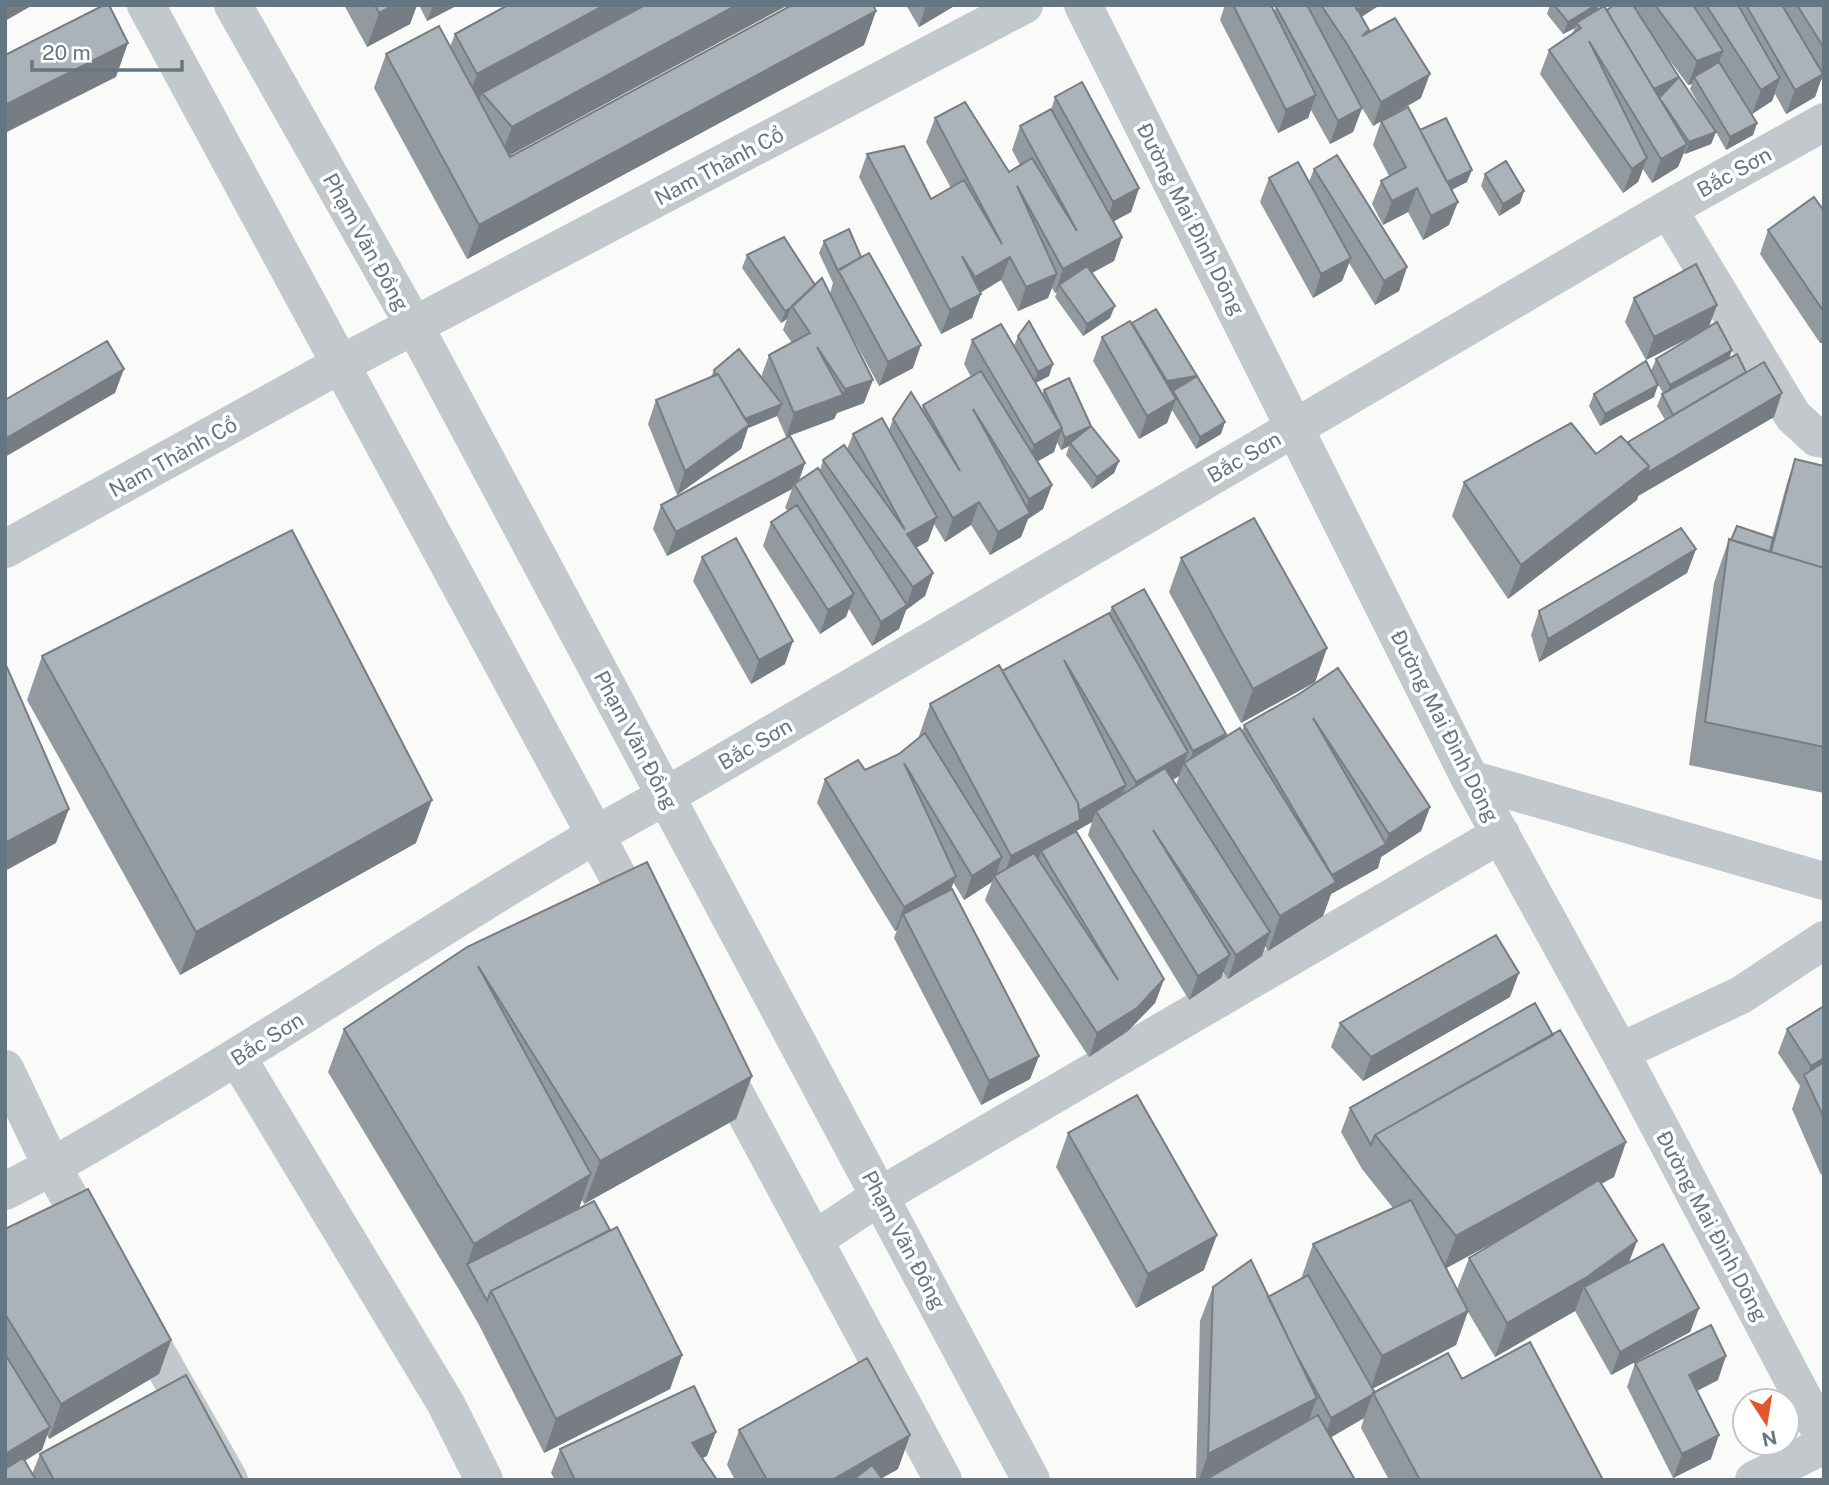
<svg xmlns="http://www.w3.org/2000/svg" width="1829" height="1485" viewBox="0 0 1829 1485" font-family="'Public Sans',sans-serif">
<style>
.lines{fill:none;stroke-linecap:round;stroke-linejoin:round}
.minor{stroke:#c3c8cc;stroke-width:38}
.wall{fill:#929a9f;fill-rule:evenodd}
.shaded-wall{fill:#777d82}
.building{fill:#aab3b9;stroke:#777d82;stroke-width:2}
.labels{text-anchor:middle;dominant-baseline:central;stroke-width:7;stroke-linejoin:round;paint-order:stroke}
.street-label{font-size:21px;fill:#657683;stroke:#fff}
</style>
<rect width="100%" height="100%" fill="#fafaf8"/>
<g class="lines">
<path class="minor" d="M146,5l496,916
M233,5l182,322 616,1153
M1083,5l387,774 150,273 204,386
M1668,209l125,207 24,22 7,1
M5,549l336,-185 683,-359
M1470,779l354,102
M1620,1052l121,-57 83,-55
M237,1057l209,347 38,76
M717,1060l226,420
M5,1069l47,98 44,77
M5,1191c54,-27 105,-58 157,-89 169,-100 331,-213 504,-306l1002,-587 156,-87
M814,1240l66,-44 621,-362
M137,1318l92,162
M1754,1480l70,-35"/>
</g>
<path class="wall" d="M344,5h73l-7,19 -43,23z
M419,5h39l-31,16z
M788,5l-278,150v2l366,-146 -12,34 -397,214 -93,-171 12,-34 64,-7 5,-13z
M906,5h50l-37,22z
M1225,5h46l3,6 2,-4 4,-2h98l-17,12 8,13 -1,2 53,66 -38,22 37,10 47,52 -15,8 -3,35 -26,15 -15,-28 -25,13 -11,-21 9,-23 8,-5 -16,-31 8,-24 -8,5 -12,-20 1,2 -9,24 -23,12 -19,-34 -3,8 -30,15 -58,-113z
M1550,5h49l-2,6h10l7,-6h124l2,4 2,-4h82v74l-3,1 -6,17 -29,17 -11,-20 -3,7 -20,13 -21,-32 26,41 -4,12 -27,15 -10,-18 -5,12 -26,10 -1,-1 -6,14 -26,16 -9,-14 -5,13 -15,11 -83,-119 9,-24 23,-16 3,-6 -12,6 -16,-20zM1662,50l26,35 4,-1 -2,5 20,35z
M1055,97l84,91 -8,24 -17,9 8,16 -8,24 -22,12 18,45 -27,18 -28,-39 2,-5 -2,1 -3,-5 -4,10 -30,13 -17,-31 -21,13 -8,25 -31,16 -82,-157 8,-23 64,45 20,-11 -25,-46 9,-24 74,54 11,-7 -8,-15 8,-24 31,-16z
M1314,169l93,98 -8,24 -24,14 -26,-42 -7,18 -29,17 -53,-96 9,-24 40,4z
M1485,174l35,29 -21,13 -18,-30z
M1824,203v139l-4,1 -60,-89 8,-24 54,-22z
M824,241l89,127 -34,18 -40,-74 25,91 -27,10 -3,6 -48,18 -9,-21 -29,12 -7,21 -64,46 -29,-71 8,-24 55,-23 3,-7 47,7 8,-22 23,-12 -9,-13 4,-11 -6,4 -39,-55 5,-13 68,30 15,8 3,-10 -14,-30z
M1634,298l83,7 -8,22 23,23 -3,8 17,14 28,45 -136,79 -1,4 -129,99 -56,-83 12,-34 132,-28 31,-10 1,-2 37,-22 -8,-14 5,-12 1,-1 -12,-22 5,-12 39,-24 -49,25 -21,-38z
M1130,321l91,113 -25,15 -24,-39 -5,13 -28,16 -46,-78 9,-24z
M1018,336l31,40 -13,7 6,11 2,-4 47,36 28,35 -5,12 -22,16 -26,-34 3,-9 -8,4 -4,-8 -3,10 -17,9 15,24 -9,24 -15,10 -7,18 -31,18 -19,-30 -26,17 -11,-18 -6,17 -12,7 17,25 -8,23 -19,14 -7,19 -27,17 -23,-37 -3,8 -26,17 -57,-88 8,-24 17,-11 -3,-3 7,-19 -125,67 -14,-27 8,-24 144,-42 -6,18 21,-11 3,-10 24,-11 6,-15 36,-4 4,-11 29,-10 1,-4 48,-28 -7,-13 8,-24 42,6z
M1594,394l60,3 -54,29 -11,-20z
M1795,459l29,7v327l-135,-28 25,-182 15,-44 43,-1 15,-55z
M1696,549l-9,24 -148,89 -8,-27 8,-24z
M702,557l83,107 -34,20 -58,-103z
M1181,558l146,90 -12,34 -74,41 -72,-131z
M1112,607l114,127 -2,4 18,-6 2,-7 55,-31 131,113 -9,24 -40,26 -3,11 -47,26 -8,22 -55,35 -3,-5 -3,10 -34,23 -5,-7 -2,6 -32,22 -101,-165 4,-13 -16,9 88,148 -9,24 -27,28 -39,26 -104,-157 7,-18 -28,18 -11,-18 -3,8 89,166 -9,23 -49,26 -87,-167 3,-8 -2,1 -78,-128 8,-24 40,-9 34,-16 19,-15 12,-35 72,-33 107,-57zM1179,776l-3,9 -3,-5z
M42,656l374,187 -236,132 -153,-275z
M467,947l285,129 -16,43 -152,85 -2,-4 -4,9 32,21 72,125 -12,34 -126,64 -65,-128 -21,-37 -130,-216 16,-43z
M1510,997l-147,84 -32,-34 9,-24z
M1824,1006v167l-3,2 -29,-66 8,-23 -22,-33 9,-24z
M1553,1035l73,107 -12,35 -13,6 36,58 -8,21 70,46 -9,24 -79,43 -36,-64 -80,46 -27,-45 -12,33 -84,44 3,4 87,-14 141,101h-214l-28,-52 3,-10 -33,19 24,43h-159l4,-159 13,-34 55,10 33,-18 12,-35 80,-36 -31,-39 -21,-37 9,-24zM1501,1238l-32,20 -12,31 -11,-21z
M1068,1133l136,137 -68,38 -80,-141z
M5,1229l166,111 -12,34 -110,65 -2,-4 -5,15 -17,11 7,13 8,-20 203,26h-238z
M1635,1363l83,17 -21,11 14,68 -38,19 -46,-91z
M739,1430l171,5 -12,34 -16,9 1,2h-148l-8,-15z
M560,1449l147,7 -5,2 15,22h-162l-4,-7z"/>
<path class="shaded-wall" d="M5,5h28l-28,16z
M394,5h23l-7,19 -43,23 12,-34z
M433,5h25l-31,16z
M605,5h50l-173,88 -3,8 -14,8 12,-35z
M737,5h51l-289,156 13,-34z
M926,5h30l-37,22z
M1365,5h13l-1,2 -28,18 4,-13z
M1596,5h3l-4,11 -19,7 -1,5 -12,6 5,-12z
M876,11l-12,34 -397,214 12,-34z
M128,43l-12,34 -111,56v-28z
M1723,51l-8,23 -21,3 -2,7 -4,1 9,-24z
M1430,74l-9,24 -48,28 8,-24z
M1823,74l-8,23 -29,17 9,-24z
M1679,77l-4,12 -33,15 4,-12z
M1780,78l-8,23 -20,13 9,-24z
M1316,95l-8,23 -30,15 8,-23z
M1362,108l-9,24 -23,12 8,-23z
M1757,123l-4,12 -27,15 4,-13z
M1716,132l-5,12 -26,10 4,-12z
M1687,144l-9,23 -26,16 9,-24z
M1647,158l-9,24 -15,11 9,-24z
M1472,170l-5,12 -29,14 5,-12z
M1139,188l-8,24 -26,14 8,-24z
M1417,188l-9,24 -25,13 9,-24z
M1524,191l-4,12 -21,13 4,-12z
M1458,202l-9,23 -26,15 8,-24z
M1122,237l-8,24 -52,28 -3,-4 -2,7 -2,1 8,-24z
M1010,257l-9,23 -35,21 9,-24z
M1351,258l-9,23 -29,17 8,-24z
M1407,267l-8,24 -24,14 9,-24z
M1057,274l-9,24 -30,13 8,-24z
M981,294l-9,24 -31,16 9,-24z
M1717,305l-9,23 -62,32 8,-23z
M1115,306l-5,12 -27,18 4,-12z
M791,307l-4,12 -6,4 4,-12z
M1824,332v10l-4,1z
M921,345l-8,23 -34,18 9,-24z
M1732,350l-4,12 -62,35 4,-12z
M1053,364l-4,12 -16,8 5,-12z
M124,369l-9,24 -110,64v-18z
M1197,376l-4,12 -30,5 4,-12z
M873,380l-9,23 -27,10 -3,6 -48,18 8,-24 48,-18 3,-6z
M1658,385l-4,12 -54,29 5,-12z
M1782,393l-8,24 -136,79 -1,4 -129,99 13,-34 128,-99z
M1176,399l-9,24 -28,16 8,-23z
M782,404l-5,12 -29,12 -7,21 -64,46 8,-24 51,-48z
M1225,422l-4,12 -25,15 4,-12z
M1091,426l-21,17 -1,3 -8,4 4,-12z
M1062,428l-8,24 -29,17 9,-24z
M1119,461l-5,12 -22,16 5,-12z
M805,463l-9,24 -2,-3 -2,5 -125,67 9,-24z
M1052,485l-9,24 -15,10 -7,18 -31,18 8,-23 25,-15 6,-18z
M979,502l-8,23 -26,17 8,-24z
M937,517l-9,24 -30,17 9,-24z
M1696,549l-9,24 -148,89 9,-23z
M933,573l-8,23 -19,14 -7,19 -27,17 9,-24 25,-15 7,-20z
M854,594l-8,23 -26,17 8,-24z
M793,641l-8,23 -34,20 8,-24z
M1327,648l-12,34 -74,41 12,-34z
M1226,734l-9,24 -30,10 6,-17z
M1188,752l-9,24 -52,30 9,-24z
M1126,785l-9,24 -21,2 -4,11 -51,29 -7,21 -34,14 11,-30 63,-43z
M432,800l-16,43 -236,132 16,-43z
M1430,807l-9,24 -40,26 -3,11 -47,26 -8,22 -55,35 12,-35 52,-41 53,-31 4,-10z
M69,809l-13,34 -51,28v-28z
M1002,857l-7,21 -1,-2 -2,6 -28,18 8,-24z
M956,876l-9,24 -44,14 -6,16 -2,1 9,-24z
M1270,932l-8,24 -34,23 8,-24z
M1230,955l-9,23 -32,22 9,-24z
M1519,973l-9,24 -147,84 8,-24z
M1164,979l-9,24 -27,28 -39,26 8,-24z
M1039,1056l-9,23 -49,26 8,-24z
M1824,1058v19l-18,2 5,-13z
M752,1076l-16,43 -152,85 16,-43z
M1626,1142l-12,35 -171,93 13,-34z
M591,1174l-15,43 -109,47 7,-20z
M1217,1235l-13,35 -68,38 12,-34z
M1637,1241l-13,34 -40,12 -9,24 -80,46 12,-34z
M1699,1308l-9,24 -79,43 9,-23z
M1468,1311l-12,34 -86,45 12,-34z
M171,1340l-12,34 -110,65 12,-35z
M682,1355l-12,34 -126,64 12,-34z
M1726,1356l-8,24 -37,19 8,-24z
M1373,1394l-9,24 -41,24 8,-24z
M1317,1398l-13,34 -92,48h-13l9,-26z
M50,1427l-8,23 -37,22v-18z
M716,1432l-9,24 -24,11 9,-24z
M910,1435l-12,34 -19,11h-47z
M1719,1435l-8,24 -38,19 9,-24z"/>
<path class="building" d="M104,5h5l19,38 -123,62v-50z
M375,5h19l-15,8z
M508,5h97l-128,69 -22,-40z
M645,5h92l-225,122 -30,-34z
M792,5h81l3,6 -397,214 -93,-171 53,-28 71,131z
M1233,5h38l45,90 -30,15z
M1280,5h27l55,103 -24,13 -62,-114z
M1321,5h34l14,25 -7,6 33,-18 35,56 -49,28 -34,-58z
M1355,5h10l-8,5z
M1554,5h42l-28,17z
M1614,5h19l46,72 -25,12 -43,-71 -4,-8z
M1655,5h38l30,46 -26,10z
M1706,5h32l42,73 -19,12z
M1746,5h36l41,69 -28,16z
M1797,5h27v43z
M1604,6l83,138 -26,15 -72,-118 58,117 -15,11 -83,-119 32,-22 -5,-5z
M1719,62l38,61 -27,14 -36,-60z
M1679,77l37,55 -27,10 -26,-39 -4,-5z
M1082,82l57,106 -26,14 -58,-105z
M965,102l44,70 23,-14 45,73 -57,-105 31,-17 71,128 -59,32 -46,-83 40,88 -31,13 -16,-30 -35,20 -13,-21 19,38 -31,16 -83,-156 37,-8 27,53 33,-19 38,64 -67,-126z
M1408,107l50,95 -27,14 -14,-28 -25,13 -11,-20 25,-14 -25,-46z
M1446,118l26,52 -25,12 -27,-52z
M1337,155l70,112 -23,14 -70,-112z
M1506,161l18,30 -21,13 -18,-30z
M1298,162l53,96 -30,16 -52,-96z
M1814,197l10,14v101l-56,-82z
M849,229l12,28 -23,14 -14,-30z
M784,237l31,48 -23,22 -7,4 -38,-56z
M869,253l52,92 -33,17 -50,-92z
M1696,264l21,41 -63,32 -20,-39z
M1087,266l28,40 -28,18 -28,-39z
M822,278l51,102 -28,9 -28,-42 26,48 -49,18 -25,-58 41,-22 -18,-27z
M1156,309l41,67 28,46 -25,15 -27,-46 24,-15 -30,5 -35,-58z
M1029,321l24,43 -15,8 -20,-36z
M1130,321l46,78 -29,17 -45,-79z
M1717,322l15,28 -62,35 -14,-26z
M1001,324l61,104 -28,17 -62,-105z
M107,341l17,28 -119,70v-39z
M739,349l43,55 -37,15 -27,-45 -2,1 -2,-5z
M1737,354l9,18 -73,43 -11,-21z
M1646,361l12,24 -53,29 -11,-20z
M1764,362l18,31 -135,80 2,-7 -17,-18 -4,-6z
M981,371l71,114 -23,14 -56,-90 57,104 -32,19 -19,-30 -26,16 -60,-99 18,-27 49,79 -37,-66z
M718,374l31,51 -64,46 -29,-71z
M1069,378l22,48 -26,12 -4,-9 1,-1 -5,-10 -13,-28z
M882,418l55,99 -30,17 26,39 -20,14 -90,-127 21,-15 61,85 -52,-96z
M1571,423l25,31 25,-18 28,30 -128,99 -57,-83z
M1091,426l28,35 -22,16 -27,-34z
M790,436l15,27 -129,69 -15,-27z
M1795,459l29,7v102l-53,-16z
M818,468l89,137 -26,17 -87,-138z
M797,505l57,89 -26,16 -57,-88z
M1254,518l73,130 -74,41 -72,-131z
M1737,526l36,12 -3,14 -39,-12z
M1681,528l15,21 -148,90 -9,-28z
M292,530l140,270 -236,132 -154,-276z
M736,538l57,103 -34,19 -57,-103z
M1729,539l95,29v179l-119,-25z
M1144,589l82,145 -33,17 -81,-144z
M1109,613l79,139 -52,30 -72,-122 62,125 -47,26 -1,-8 -76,-132z
M5,663l64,146 -64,34z
M999,665l79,138 2,17 -69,36 -81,-152z
M1338,668l92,139 -41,27 -76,-116 73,126 -54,31 -88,-150 55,-31z
M1240,728l96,154 -56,34 -96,-153z
M925,733l77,124 -30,19 -68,-113 52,113 -52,31 -79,-128 33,-19 7,10 34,-16z
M1165,768l105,164 -34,23 -83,-125 77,125 -32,21 -102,-165z
M1076,831l88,148 -27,29 -40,25 -103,-157 40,-23 84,127 -77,-129z
M647,862l105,214 -152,85 -122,-195 113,208 -117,70 -130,-215 123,-82z
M952,889l87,167 -50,25 -86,-167z
M1496,935l23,38 -148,84 -31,-34z
M1535,1003l18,32 -178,100 -4,10 -21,-37z
M1824,1006v52l-13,8 -24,-37z
M1560,1030l66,112 -170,94 -81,-101z
M1824,1062v56l-20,-43z
M1137,1095l80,140 -69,39 -80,-141z
M1599,1180l38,61 -50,36 -80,46 -38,-65z
M88,1189l83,151 -110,64 -56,-90v-85z
M1411,1200l57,111 -86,45 -69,-112z
M594,1201l16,29 -119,61 -4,10 -20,-37z
M617,1227l65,128 -126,64 -65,-128z
M1663,1244l36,64 -79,44 -36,-65z
M1251,1260l66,138 -109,56 5,-167z
M1308,1275l67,118 -44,25 -35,-64 -28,-57z
M1711,1325l15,31 -37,19 30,60 -37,19 -47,-91z
M1530,1342l73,138h-183l-47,-87 75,-40 14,26z
M5,1354l45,73 -45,27z
M867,1358l43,77 -78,45h-65l-28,-50z
M186,1375l57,105h-189l-14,-26z
M694,1386l22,46 -24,11 25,37h-142l-15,-31z
M1318,1415l37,65h-150z
M23,1458l13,22h-31v-11z
M872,1465l11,15h-30z"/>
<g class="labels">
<g class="street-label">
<text transform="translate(719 166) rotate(-28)">Nam Thành Cổ</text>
<text transform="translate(1734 172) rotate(-29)">Bắc Sơn</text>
<text transform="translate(1191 219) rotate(63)">Đường Mai Đình Dõng</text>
<text transform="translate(366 242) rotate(61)">Phạm Văn Đồng</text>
<text transform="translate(173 457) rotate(-29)">Nam Thành Cổ</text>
<text transform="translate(1244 457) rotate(-30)">Bắc Sơn</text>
<text transform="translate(1445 726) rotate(63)">Đường Mai Đình Dõng</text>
<text transform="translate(636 740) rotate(62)">Phạm Văn Đồng</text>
<text transform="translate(755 744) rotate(-30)">Bắc Sơn</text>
<text transform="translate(267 1039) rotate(-32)">Bắc Sơn</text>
<text transform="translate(1712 1226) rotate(62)">Đường Mai Đình Dõng</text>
<text transform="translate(904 1240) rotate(62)">Phạm Văn Đồng</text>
</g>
</g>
<rect width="1829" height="1485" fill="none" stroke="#657683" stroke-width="14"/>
<g transform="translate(1766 1422) rotate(168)"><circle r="33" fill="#ffffff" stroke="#c1c8cd" stroke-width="2"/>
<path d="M0-5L12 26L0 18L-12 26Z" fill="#e4572e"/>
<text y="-10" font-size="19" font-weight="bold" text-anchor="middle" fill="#657683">N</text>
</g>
<path d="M32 60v10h150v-10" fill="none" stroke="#657683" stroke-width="3.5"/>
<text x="42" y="60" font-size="21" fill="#657683" stroke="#ffffff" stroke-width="5" paint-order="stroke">20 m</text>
</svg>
